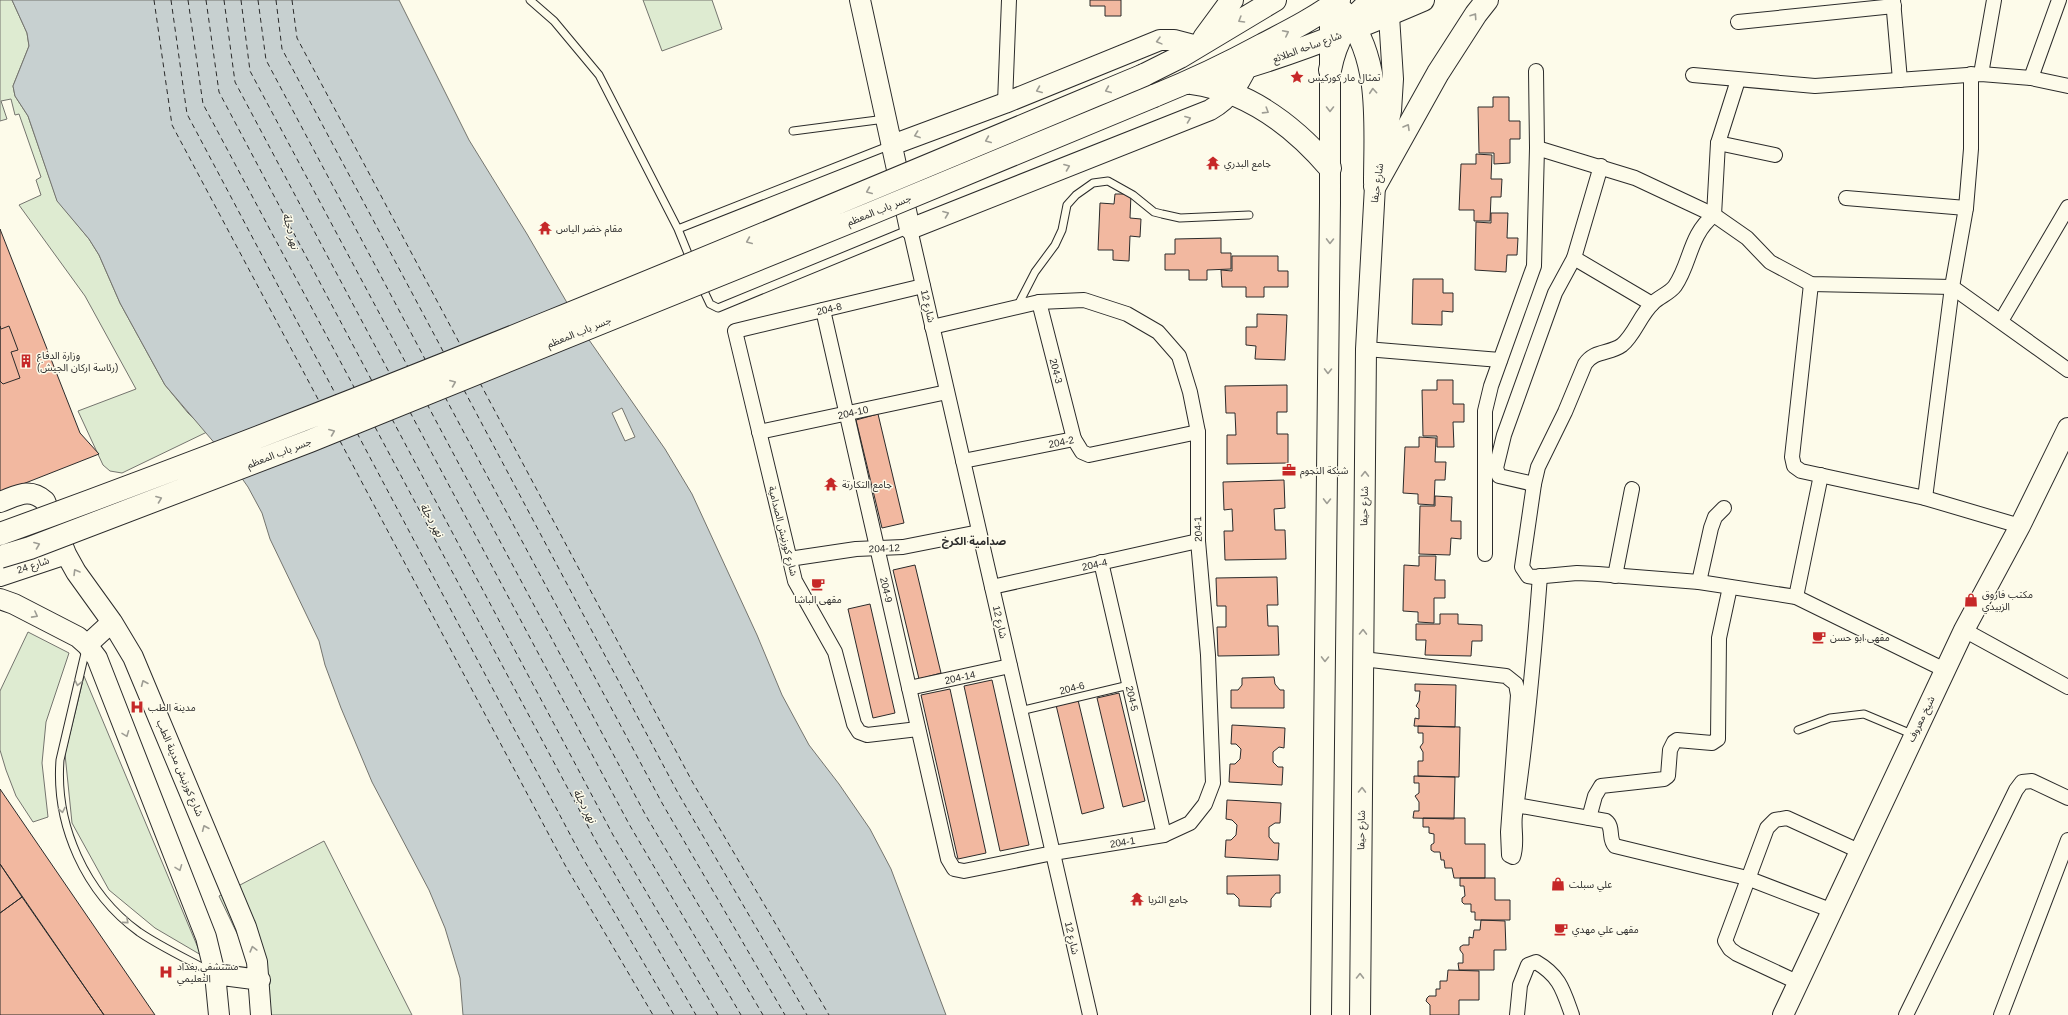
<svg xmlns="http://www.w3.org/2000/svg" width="2068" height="1015" viewBox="0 0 2068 1015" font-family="Helvetica,'Noto Sans Arabic',sans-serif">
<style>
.green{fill:#deebd1;stroke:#74746e}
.water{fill:#c7d0d0;stroke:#74746e}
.pier{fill:#fdfbea;stroke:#74746e}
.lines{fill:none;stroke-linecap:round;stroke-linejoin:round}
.ferry{stroke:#2b2b2b;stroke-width:1;stroke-dasharray:5 4;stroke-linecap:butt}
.building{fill:#f2b8a0;stroke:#2b2b2b}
.lane-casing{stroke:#2b2b2b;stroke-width:9}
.street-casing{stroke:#2b2b2b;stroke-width:16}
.secondary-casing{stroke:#2b2b2b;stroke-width:22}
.primary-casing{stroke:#2b2b2b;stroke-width:24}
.lane{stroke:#fdfbea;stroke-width:7}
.street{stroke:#fdfbea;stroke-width:14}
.secondary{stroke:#fdfbea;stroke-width:20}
.primary{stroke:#fdfbea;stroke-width:22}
.primary-bridge-casing{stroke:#2b2b2b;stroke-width:24;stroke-linecap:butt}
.primary-bridge{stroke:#fdfbea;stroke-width:22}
.oneway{stroke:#9e9d94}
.labels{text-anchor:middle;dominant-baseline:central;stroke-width:3;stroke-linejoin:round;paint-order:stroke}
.street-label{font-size:10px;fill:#2b2b2b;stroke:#fdfbea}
.poi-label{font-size:10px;fill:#2b2b2b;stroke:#fdfbea;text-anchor:start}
.water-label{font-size:11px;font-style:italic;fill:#2b2b2b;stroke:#fdfbea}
.neighbourhood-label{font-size:11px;font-weight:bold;fill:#2b2b2b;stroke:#fdfbea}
</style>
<rect width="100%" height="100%" fill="#fdfbea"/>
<path class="green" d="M0,0h12l15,33 2,13 -16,40 2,10 13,20 29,84 32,39 10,16 21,48 45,82 23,28 19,19 -85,41 -12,-2 -7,-6 -25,-54 58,-22 -51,-93 -66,-91 22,-10 -5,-15 5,-3 -22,-63 -4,1 -4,-16 -10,2 6,18 -7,2z
M643,0h69l10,29 -60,22z
M28,632l41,21 -23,69 -4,41 6,54 -15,5 -17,-26 -10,-26 -6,-20v-59z
M84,676l117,279 -46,-27 -46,-38 -37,-67 -7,-69z
M324,841l88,174h-156l-11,-65 -26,-54z"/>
<path class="water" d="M12,0h387l70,140 58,94 60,103 78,112 27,45 65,141 25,60 27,50 30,39 31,45 21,40 55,146h-483l-3,-37 -15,-50 -16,-38 -57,-108 -31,-74 -16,-43 -6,-24 -49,-102 -8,-26 -14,-26 -19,-27 -64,-75 -45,-82 -21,-48 -10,-16 -32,-38 -29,-85 -13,-20 -2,-10 16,-40 -2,-13z"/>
<path class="pier" d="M622,408l13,29 -10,4 -13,-28z"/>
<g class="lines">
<path class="ferry" d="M154,0l18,125 147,276
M171,0l16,114 149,281
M188,0l15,104 152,285
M206,0l13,92 153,289
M224,0l11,82 155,292
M241,0l9,71 158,296
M258,0l8,60 160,301
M276,0l6,49 162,304
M292,0l5,38 164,308
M480,383l213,400 136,232
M464,390l214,403 129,222
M445,397l217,406 123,212
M427,404l218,410 118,201
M410,412l219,412 112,191
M392,419l221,416 105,180
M375,427l223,418 98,170
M357,433l224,422 93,160
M340,441l225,424 88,150"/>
</g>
<path class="building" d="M1090,0h31v16h-16v-10h-15z
M1493,97h16v24h11v18h-10v24l-16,1v-11h-15l-1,-46h15z
M1476,154l16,1 -1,24h11l-1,18h-10l-1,24h-16v-11h-15l2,-46h15z
M1115,194h16l-1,24 11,1 -1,18 -10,-1 -1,25 -16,-1v-10h-15l2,-47 14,1z
M1491,213h17l-1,25h11l-1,17h-10l-1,17 -31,-2 1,-48 15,1z
M0,229l80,204 19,21 -99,39z
M1221,238v15h10v16l-24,1v10h-18v-10h-24v-16h10v-15z
M1232,256h46v15h10v16h-24v10h-18v-10h-24l-1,-17 11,1z
M1413,279h30v14h10v19l-11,-1v14l-30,-1z
M1257,314l30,1 -2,45 -30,-1 1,-13 -10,-1v-18h11z
M0,326l1,3 8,-3 9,24 -7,2 9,26 -17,6 -3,-3z
M1437,380h16v24h11v18h-11l1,25h-17v-11h-14l-1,-46h15z
M1287,385v27h-10v22h11v29l-61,1v-29h9l-1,-22h-9l-1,-27z
M878,414l26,109 -22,5 -26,-108z
M1419,437l17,1 -1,24h11l-1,18h-10l-1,25 -16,-1v-10l-15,-1 2,-46h14z
M1284,480l1,28 -11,1 1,21h10l1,29 -61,1 -1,-29h9l-1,-22 -8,1 -1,-28z
M1435,496l17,1 -1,24h10v18l-10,-1 -1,17 -31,-1 1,-48h15z
M1419,556h17l-1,24h10v18h-11v25l-16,-1v-10l-15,-1 1,-46 15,1z
M915,565l26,108 -22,6 -26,-109z
M1277,577l1,28h-11l1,21h10l1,29 -61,1 -1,-29h9v-21h-9l-1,-28z
M870,604l25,109 -22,5 -25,-109z
M1440,614h18v10l24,1v16h-10l-1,15 -46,-1 1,-15h-10v-16h24z
M1274,677l1,7 5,6h4v18h-53v-18h7l4,-5v-7z
M992,680l37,165 -29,6 -36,-165z
M1415,684l41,1 -1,42 -41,-1 1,-8 4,1v-10l-3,-3 3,-5 1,-10h-5z
M950,689l36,164 -28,6 -37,-164z
M1119,693l26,108 -22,6 -26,-109z
M1078,700l26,108 -22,6 -26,-109z
M1232,725l53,3 -1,20 -5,-1 -6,5v10l5,5h5l-1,18 -53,-3 1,-18h5l5,-5 1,-10 -5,-5h-5z
M1418,726l42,1 -1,50 -41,-1v-15h5v-9l-3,-5 3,-4v-10h-5z
M1414,776l41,1 -1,42 -41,-1 1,-7h5v-9l-4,-6 4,-3v-10h-5z
M0,789l155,226h-51l-104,-151z
M1227,800l54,3 -1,20h-5l-6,4v10l5,6h5l-1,17 -53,-3 1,-17h5l5,-5 1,-10 -5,-5 -6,-1z
M1423,818h42v26h20v34h-31l-2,-10h-7l-1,-8h-3l-1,-8h-6l-3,-2v-5l3,-2v-9l-5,-1v-6h-6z
M0,864l22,33 -22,16z
M1280,875v18h-4l-5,6v8l-32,-1v-7l-5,-5h-7v-18z
M1460,878h35v22h15v20h-35v-8h-4v-8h-7l-2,-2v-4l3,-2 -1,-10h-4z
M22,897l82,118h-104v-102z
M1481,920l24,1 1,29h-12v20h-35l-1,-7h5v-9l-3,-4v-3l3,-2h6v-8l4,1 1,-8h6z
M1448,970l31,1v29h-20v15h-29v-10l-4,-4 1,-3 2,-2h7v-7h4v-8h7z"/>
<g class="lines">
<g class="lane-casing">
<path id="lane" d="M530,0l24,21 45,54 79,154
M793,131l92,-12
M691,261l-13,-32 213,-84
M701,285l9,19 8,4 192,-79
M1017,307l18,-35 20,-27 7,-15 5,-25 9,-10 17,-12 15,-2 25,14 21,17 8,2 18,4 69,-3
M86,649l-26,111c-5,65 25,133 79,172 22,15 48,27 72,40
M1020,711l109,-26
M1798,730l32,-12 34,-4 50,21"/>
</g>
<g class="street-casing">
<g id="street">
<path d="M1893,0l7,80"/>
<path d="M1738,22l156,-16"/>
<path d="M1536,71l1,77 98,30 79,37 33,23 23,24 41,22 141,3 116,83"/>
<path d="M1981,74l13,-74"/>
<path d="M1693,75l122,11 166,-12 50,4 37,8"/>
<path d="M2031,78l28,-78"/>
<path d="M1738,80l-20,63 -4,72c-25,20 -23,48 -39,71 -5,7 -16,11 -22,17 -13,12 -18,31 -31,42 -12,9 -28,5 -37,19l-20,48 -27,55 -4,17 -12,83 6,9 6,1 43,-4 21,1 101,8 97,15 149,73"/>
<path d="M1005,103l4,-103"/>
<path d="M1718,143l57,12"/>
<path d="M1846,198l120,10"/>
<path d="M910,229l180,786"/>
<path d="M1574,258l78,46"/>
<path d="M1811,284l-19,173 2,9 7,5 124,27 95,28"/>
<path id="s1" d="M1039,302l35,137"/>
<path id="s2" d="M823,310l125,549 6,10 10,2 89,-18 111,-18 26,-12 15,-19 8,-21 -5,-128 -10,-114v-109l-8,-40 -11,-36 -21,-24 -31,-18 -43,-14 -45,2 -107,25"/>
<path d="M2001,321l67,-114"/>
<path d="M1366,349l134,11"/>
<path id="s3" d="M759,432l188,-40"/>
<path id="s4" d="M963,461l111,-22 8,13 7,3 109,-23"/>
<path d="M1534,484l-35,-8 -3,-8 8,-33 51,-142 19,-35 27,-92"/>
<path d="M1925,498l27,-211 14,-79 5,-59v-75"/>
<path d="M1485,554v-143l6,-25 43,-120 3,-118"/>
<path id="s5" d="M789,559l67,-10 47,-2 76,-15"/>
<path id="s6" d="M1101,562l63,273"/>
<path d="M1615,576l17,-87"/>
<path d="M1699,582l12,-54 4,-11 9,-9"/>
<path id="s7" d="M992,587l206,-46"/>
<path d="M1796,597l25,-122"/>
<path d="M1964,630l104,57"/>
<path d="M1363,659l143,17 10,8 2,11 -10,137 1,23 4,2c5,-13 0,-29 2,-42 12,-79 19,-159 25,-239"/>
<path id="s8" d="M909,688l101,-22"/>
<path id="s9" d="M918,729l-51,6 -8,-3 -5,-8 -19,-72 -40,-71 -60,-250 188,-45"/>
<path d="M1516,805l90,16c8,6 2,18 9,25l132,32 86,33"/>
<path d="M1589,818l6,-22 6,-10 63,-7 4,-3 2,-26 4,-8 3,-2 35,3 6,-4 1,-101 11,-51"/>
<path d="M1797,982l-60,-28 -7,-5 -5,-8 42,-113 8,-8 12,-2 72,33"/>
<path d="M1517,1015l3,-30 8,-20 8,-3c24,14 27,28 36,53"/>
<path d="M1906,1015l110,-225 6,-8 10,-1 36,17"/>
<path d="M2001,1015l67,-175"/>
</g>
</g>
<g class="secondary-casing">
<path id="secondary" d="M860,0l50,229 300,-119c21,-12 34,-32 41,-55
M892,145l113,-42 155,-63h14l23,6
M0,502c17,-6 29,-15 45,-1l21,53 10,18 36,50 21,35 113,270 11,35 4,53
M0,576l66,-22
M0,599l14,5 64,33 9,8 10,13 109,279 9,37 4,41
M87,645l25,-23
M215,974l45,6
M1321,1015l9,-813v-202
M1360,1015l6,-666 9,-163 16,-75 2,-32 -5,-79
M1783,1015l181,-385 56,-104 48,-98"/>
</g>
<g class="primary-casing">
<path id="primary" d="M1332,0c5,5 10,10 15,16 35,46 28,112 28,167
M1204,38l28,-38
M1330,70c6,-30 18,-51 43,-70
M1144,75l36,-18 95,-57
M1187,83c82,-19 159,-50 236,-83
M1192,83c56,8 102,43 138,85
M1154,96c37,-15 73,-32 108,-51 27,-14 53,-27 77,-45
M1375,186l63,-113 38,-59 11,-14"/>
</g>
<use href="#lane" class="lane"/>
<use href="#street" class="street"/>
<use href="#secondary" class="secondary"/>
<use href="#primary" class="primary"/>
<g class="primary-bridge-casing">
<path id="primary-bridge" d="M0,534c386,-140 765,-300 1144,-459
M0,557l30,-9 280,-107 562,-228 282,-117"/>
</g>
<use href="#primary-bridge" class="primary-bridge"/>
</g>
<defs><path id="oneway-chevron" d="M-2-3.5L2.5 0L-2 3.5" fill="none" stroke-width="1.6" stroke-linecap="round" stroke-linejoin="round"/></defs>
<g class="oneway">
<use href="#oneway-chevron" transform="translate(1474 16) rotate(-56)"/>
<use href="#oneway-chevron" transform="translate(1241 20) rotate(149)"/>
<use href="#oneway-chevron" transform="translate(1286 33) rotate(-27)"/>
<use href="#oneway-chevron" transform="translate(1159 41) rotate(165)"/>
<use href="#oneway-chevron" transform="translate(1039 90) rotate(158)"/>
<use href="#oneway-chevron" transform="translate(1108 90) rotate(157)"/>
<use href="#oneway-chevron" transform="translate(1373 91) rotate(-95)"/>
<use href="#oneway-chevron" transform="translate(1330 109) rotate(90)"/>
<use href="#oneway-chevron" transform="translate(1266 111) rotate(32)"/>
<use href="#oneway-chevron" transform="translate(1188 119) rotate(-21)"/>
<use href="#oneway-chevron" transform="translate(1407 127) rotate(-60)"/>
<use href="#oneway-chevron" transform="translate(917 135) rotate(160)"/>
<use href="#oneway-chevron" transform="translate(988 140) rotate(157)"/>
<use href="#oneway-chevron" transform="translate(1067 167) rotate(-21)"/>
<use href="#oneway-chevron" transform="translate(869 191) rotate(157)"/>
<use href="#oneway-chevron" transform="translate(946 214) rotate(-21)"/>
<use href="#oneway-chevron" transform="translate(749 241) rotate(157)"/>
<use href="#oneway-chevron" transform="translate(1330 241) rotate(91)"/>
<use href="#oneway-chevron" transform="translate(1328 371) rotate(91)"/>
<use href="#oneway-chevron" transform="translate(453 383) rotate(-22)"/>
<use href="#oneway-chevron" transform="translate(332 432) rotate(-22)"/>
<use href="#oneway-chevron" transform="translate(1365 474) rotate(-89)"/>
<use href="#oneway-chevron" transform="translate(159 499) rotate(-21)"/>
<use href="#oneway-chevron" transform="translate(1327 501) rotate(91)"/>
<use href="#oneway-chevron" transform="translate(37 545) rotate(-21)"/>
<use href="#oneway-chevron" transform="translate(76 572) rotate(-121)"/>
<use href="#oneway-chevron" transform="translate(35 615) rotate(28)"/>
<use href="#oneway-chevron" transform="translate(1363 632) rotate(-89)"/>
<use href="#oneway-chevron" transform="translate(1325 659) rotate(91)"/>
<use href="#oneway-chevron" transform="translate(78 683) rotate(103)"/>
<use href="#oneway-chevron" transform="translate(144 683) rotate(-113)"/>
<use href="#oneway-chevron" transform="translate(126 734) rotate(69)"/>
<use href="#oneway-chevron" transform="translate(1362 790) rotate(-89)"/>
<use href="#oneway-chevron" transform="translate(62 810) rotate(79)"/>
<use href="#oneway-chevron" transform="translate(205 828) rotate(-113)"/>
<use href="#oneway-chevron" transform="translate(179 868) rotate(69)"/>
<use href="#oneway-chevron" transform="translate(126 921) rotate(41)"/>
<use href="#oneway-chevron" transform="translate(253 949) rotate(-105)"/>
<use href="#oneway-chevron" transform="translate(1360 976) rotate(-89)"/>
</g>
<defs>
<g id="sight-bare" transform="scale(1.08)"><path d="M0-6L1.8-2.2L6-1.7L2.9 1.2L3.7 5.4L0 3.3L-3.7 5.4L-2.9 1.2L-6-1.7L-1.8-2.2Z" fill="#c62828" stroke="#fdfbea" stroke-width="2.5" paint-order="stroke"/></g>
<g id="temple-bare" transform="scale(1.08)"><path d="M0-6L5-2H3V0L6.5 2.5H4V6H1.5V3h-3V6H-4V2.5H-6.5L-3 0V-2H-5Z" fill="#c62828" stroke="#fdfbea" stroke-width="2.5" paint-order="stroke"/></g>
<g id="building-bare" transform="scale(1.08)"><path d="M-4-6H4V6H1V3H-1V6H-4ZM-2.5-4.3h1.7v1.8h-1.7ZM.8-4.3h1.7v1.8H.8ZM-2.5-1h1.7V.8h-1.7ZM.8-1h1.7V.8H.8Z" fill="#c62828" stroke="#fdfbea" stroke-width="2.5" paint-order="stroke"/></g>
<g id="office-bare" transform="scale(1.08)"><path d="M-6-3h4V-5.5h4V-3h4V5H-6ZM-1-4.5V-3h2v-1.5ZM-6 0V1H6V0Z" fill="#c62828" stroke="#fdfbea" stroke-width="2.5" paint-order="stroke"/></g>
<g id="cafe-bare" transform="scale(1.08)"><path d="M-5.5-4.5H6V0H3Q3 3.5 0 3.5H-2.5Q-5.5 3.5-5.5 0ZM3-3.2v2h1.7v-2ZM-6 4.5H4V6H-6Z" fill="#c62828" stroke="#fdfbea" stroke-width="2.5" paint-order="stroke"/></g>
<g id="shop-bare" transform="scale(1.08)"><path d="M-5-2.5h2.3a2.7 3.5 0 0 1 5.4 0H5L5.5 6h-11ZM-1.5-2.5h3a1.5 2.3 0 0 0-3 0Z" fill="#c62828" stroke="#fdfbea" stroke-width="2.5" paint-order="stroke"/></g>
<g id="hospital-bare" transform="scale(1.08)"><path d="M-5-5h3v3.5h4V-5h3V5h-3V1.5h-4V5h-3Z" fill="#c62828" stroke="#fdfbea" stroke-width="2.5" paint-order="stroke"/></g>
</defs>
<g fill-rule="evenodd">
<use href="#sight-bare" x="1297" y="77"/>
<use href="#temple-bare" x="1213" y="163"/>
<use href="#temple-bare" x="545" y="228"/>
<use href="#building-bare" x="26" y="361"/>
<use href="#office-bare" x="1289" y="470"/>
<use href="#temple-bare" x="831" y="484"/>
<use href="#cafe-bare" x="818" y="584"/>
<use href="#shop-bare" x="1971" y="600"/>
<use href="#cafe-bare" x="1819" y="637"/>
<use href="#hospital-bare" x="137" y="707"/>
<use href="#shop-bare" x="1558" y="884"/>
<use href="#temple-bare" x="1137" y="899"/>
<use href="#cafe-bare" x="1561" y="929"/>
<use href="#hospital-bare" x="166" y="972"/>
</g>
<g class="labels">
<g class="street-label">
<text transform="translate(1307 47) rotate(-20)">شارع ساحه الطلائع</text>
<text transform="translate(1377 183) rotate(-82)">شارع حيفا</text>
<text transform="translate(879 210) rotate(-22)">جسر باب المعظم</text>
<text transform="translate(928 306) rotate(77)">شارع 12</text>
<text stroke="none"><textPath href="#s9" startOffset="579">204-8</textPath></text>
<text transform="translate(579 332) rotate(-22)">جسر باب المعظم</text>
<text stroke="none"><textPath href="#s1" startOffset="71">204-3</textPath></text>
<text stroke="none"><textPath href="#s3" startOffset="96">204-10</textPath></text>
<text stroke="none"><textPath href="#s4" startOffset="100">204-2</textPath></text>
<text transform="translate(279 453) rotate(-21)">جسر باب المعظم</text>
<text transform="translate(1364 506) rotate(-89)">شارع حيفا</text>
<text transform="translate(1198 529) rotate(-91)">204-1</text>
<text transform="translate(783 531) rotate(76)">شارع كورنيش الصدامية</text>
<text stroke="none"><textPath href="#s5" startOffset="96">204-12</textPath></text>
<text stroke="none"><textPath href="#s7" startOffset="105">204-4</textPath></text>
<text transform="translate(33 565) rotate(-19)">شارع 24</text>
<text stroke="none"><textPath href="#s2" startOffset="287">204-9</textPath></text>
<text transform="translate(1000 622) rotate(77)">شارع 12</text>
<text stroke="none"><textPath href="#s8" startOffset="52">204-14</textPath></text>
<text transform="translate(1072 688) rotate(-14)">204-6</text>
<text stroke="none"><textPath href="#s6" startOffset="140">204-5</textPath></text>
<text transform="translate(1921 719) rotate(-64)">شیخ معروف</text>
<text transform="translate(180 768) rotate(67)">شارع كورنيش مدينة الطب</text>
<text transform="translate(1361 830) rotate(-89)">شارع حيفا</text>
<text stroke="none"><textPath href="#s2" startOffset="746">204-1</textPath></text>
<text transform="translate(1072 938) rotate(77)">شارع 12</text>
</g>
<g class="poi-label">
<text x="1308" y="77">تمثال مار كوركيس</text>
<text x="1224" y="163">جامع البدري</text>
<text x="556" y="228">مقام خضر الياس</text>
<text x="37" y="355">وزارة الدفاع<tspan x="37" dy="12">(رئاسة اركان الجيش)</tspan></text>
<text x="1300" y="470">شبكة النجوم</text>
<text x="842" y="484">جامع التكارتة</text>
<text x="1982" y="594">مكتب فاروق<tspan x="1982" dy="12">الزبيدي</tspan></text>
<text x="818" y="599" text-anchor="middle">مقهى الباشا</text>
<text x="1830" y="637">مقهى ابو حسن</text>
<text x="148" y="707">مدينة الطب</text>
<text x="1569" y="884">علي سبلت</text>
<text x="1148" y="899">جامع الثريا</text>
<text x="1572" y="929">مقهى علي مهدي</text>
<text x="177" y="966">مستشفى بغداد<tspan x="177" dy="12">التعليمي</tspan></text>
</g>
<g class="water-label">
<text transform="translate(291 231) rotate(76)">نهر دجلة</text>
<text transform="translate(432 520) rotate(61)">نهر دجلة</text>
<text transform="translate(585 806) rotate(62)">نهر دجلة</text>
</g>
<g class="neighbourhood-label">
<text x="974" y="541">صدامية الكرخ</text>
</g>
</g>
</svg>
